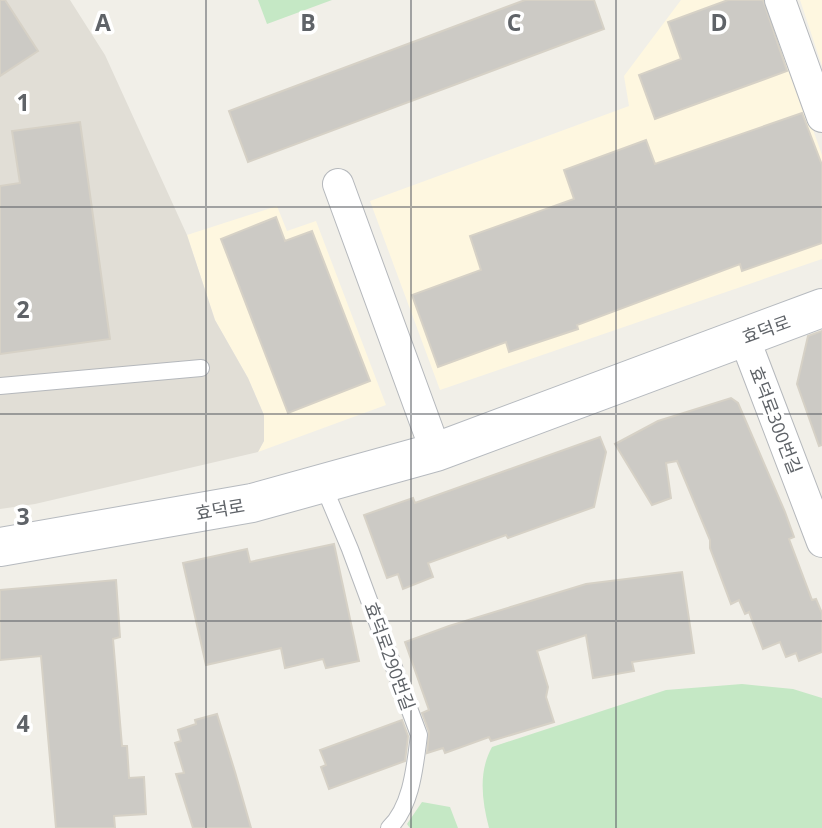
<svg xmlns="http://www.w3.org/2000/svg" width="822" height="828" viewBox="0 0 822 828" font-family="'Open Sans','Noto Sans KR',sans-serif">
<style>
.commercial{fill:#fef7e0}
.education{fill:#e1ded6}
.green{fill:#c5e8c5}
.building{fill:#cccac5;stroke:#d6d1c6;stroke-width:2}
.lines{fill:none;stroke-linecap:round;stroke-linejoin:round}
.service-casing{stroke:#b5b8bc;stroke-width:18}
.minor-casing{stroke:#b5b8bc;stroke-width:32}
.secondary-casing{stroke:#b6babf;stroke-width:40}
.service{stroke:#fff;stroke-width:16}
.minor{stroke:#fff;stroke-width:30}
.secondary{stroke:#fff;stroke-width:38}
.grid{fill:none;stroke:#5f6368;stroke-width:2;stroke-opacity:0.55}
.labels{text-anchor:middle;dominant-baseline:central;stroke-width:7;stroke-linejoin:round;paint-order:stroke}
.street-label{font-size:18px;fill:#5f6368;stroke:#fff}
.grid-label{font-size:23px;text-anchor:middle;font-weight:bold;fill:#5f6368;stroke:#fff;stroke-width:7;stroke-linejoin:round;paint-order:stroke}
</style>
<rect width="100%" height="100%" fill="#f1efe8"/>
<path class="commercial" d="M681,0h86l55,155v104l-382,131 -70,-189 259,-95 -5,-30z
M800,0h22v66z
M277,206l10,25 29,-10 70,184 -128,47 6,-11v-26l-16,-37 -33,-58 -28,-85z"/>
<path class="education" d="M0,0h70l35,55 82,180 28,85 33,58 16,37v26l-6,11 -223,52 -35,5z"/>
<path class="green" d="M258,0h74l-65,24z
M742,684l51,5 29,9v130h-333c-7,-27 -11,-56 3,-81l174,-57z
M422,802l28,5 8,21h-48l-3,-4z"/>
<path class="building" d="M0,0h5l33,51 -38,25z
M525,0h69l10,29 -356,133 -19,-51z
M728,0h35l24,71 -132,48 -16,-44 42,-16 -13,-37z
M802,113l20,52v78l-80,28 -2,-7 -163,61 1,4 -69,23 -3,-10 -68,25 -26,-72 69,-25 -11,-34 104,-37 -10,-29 82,-30 9,24z
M80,122l30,217 -110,15v-168l20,-3 -8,-52z
M276,217l9,24 27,-10 58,150 -82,32 -67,-174z
M822,331v114l-3,1 -22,-62 11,-48z
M731,398l7,5 47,109 9,25 -5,2 23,61 4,-1 6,14v39l-23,9 -3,-8 -10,4 -6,-15 -17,7 -14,-37 -4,2 -6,-14 -8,4 -21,-56v-8l-33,-79 -11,2 5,35 -19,7 -37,-61 43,-23z
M600,437l6,15 -12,55 -86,31 -2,-3 -78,28 5,14 -30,12 -5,-15 -11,4 -23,-63 49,-17 2,5z
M334,544l25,117 -33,7 -3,-9 -38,9 -4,-20 -75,17 -23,-102 64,-14 3,13z
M682,572l12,81 -62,9 2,9 -41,7 -7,-43 -49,16 11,36 -2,10 8,25 -63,19 -2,-4 -44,16 -2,-5 -16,5 2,-21 -7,-19 7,-3 -24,-68 44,-16 137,-42z
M116,580l4,57 -7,2 9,107h5l2,32 15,-1 2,37 -32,2 1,12h-59l-15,-172 -41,4v-70z
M217,714l18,58 16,56h-58l-17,-54 8,-1 -9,-30 6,-2 -3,-11 18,-6 -1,-4z
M402,720l6,16 -3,25 -76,28 -8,-22 5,-2 -6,-15z"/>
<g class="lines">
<g class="service-casing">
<path id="service" d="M0,386l201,-18
M323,485l27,64 69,186c-4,30 -7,71 -30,93"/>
</g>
<g class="minor-casing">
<path id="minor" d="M780,0l42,117
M338,184l98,268
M744,337l78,205"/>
</g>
<g class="secondary-casing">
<path id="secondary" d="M0,547l252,-44 184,-51 386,-144"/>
</g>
<use href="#service" class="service"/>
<use href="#minor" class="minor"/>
<use href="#secondary" class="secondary"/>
</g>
<path class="grid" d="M206,0v828M411,0v828M616,0v828M0,207h822M0,414h822M0,621h822"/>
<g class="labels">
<g class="street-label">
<text transform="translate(766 329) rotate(-20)">효덕로</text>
<text transform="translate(776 420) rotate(69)">효덕로300번길</text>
<text transform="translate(220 509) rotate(-10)">효덕로</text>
<text transform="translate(390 656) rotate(70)">효덕로290번길</text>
</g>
</g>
<g class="grid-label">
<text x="103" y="31">A</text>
<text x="308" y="31">B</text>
<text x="514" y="31">C</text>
<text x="719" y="31">D</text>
<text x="23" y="111">1</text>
<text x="23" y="318">2</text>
<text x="23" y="525">3</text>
<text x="23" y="732">4</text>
</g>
</svg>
